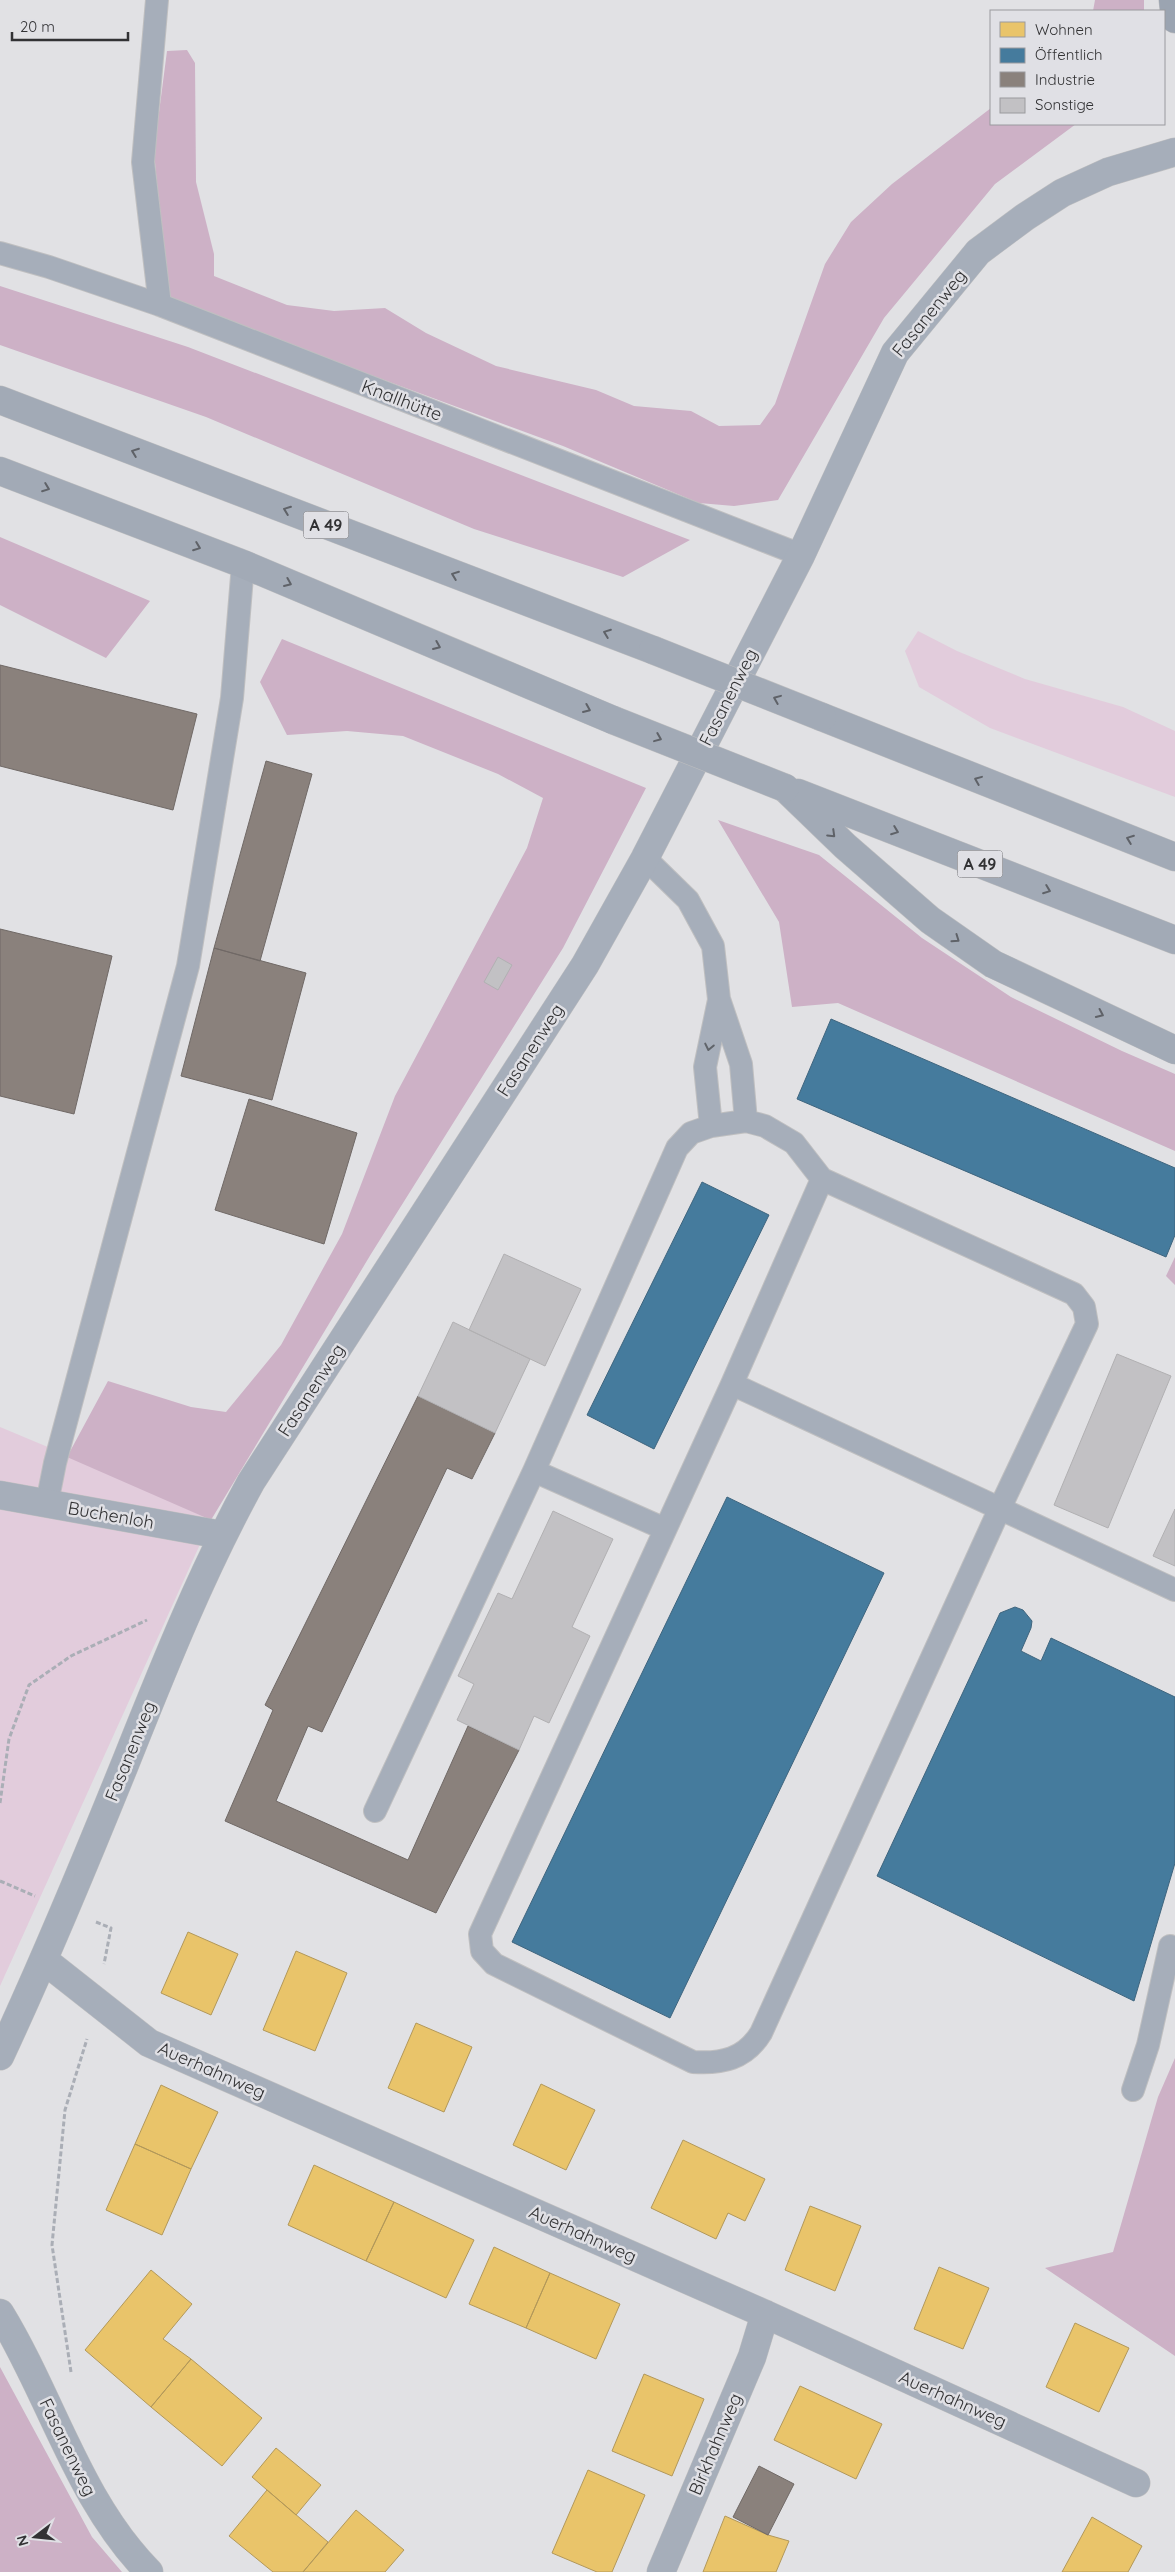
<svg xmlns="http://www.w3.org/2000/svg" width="1175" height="2572" viewBox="0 0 1175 2572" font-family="Quicksand,sans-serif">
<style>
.green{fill:#e2ccdc}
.forest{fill:#cdb1c6}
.homes{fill:#e9c46a;stroke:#b2985a}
.public{fill:#457b9d;stroke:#3f657e}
.industry{fill:#8a817c;stroke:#706966}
.building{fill:#c2c1c4;stroke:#b1b0b2}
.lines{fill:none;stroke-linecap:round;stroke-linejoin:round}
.lane-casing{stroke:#bfbfc0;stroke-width:24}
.street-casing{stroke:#bfbfc0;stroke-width:29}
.secondary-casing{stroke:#bfbfc0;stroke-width:29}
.highway-casing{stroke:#bfbfc0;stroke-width:29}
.path{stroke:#aaaeb6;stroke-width:3;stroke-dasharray:5 2.5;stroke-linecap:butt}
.lane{stroke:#a6aeba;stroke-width:22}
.street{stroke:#a6aeba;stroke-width:28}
.secondary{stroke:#9ba4b1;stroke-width:28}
.highway{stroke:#a2aab6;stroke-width:28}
.highway-bridge-casing{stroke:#bfbfc0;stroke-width:29;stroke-linecap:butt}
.highway-bridge{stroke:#a2aab6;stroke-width:28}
.oneway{stroke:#5f6268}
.oneway2{stroke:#60646a}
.labels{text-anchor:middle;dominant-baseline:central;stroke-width:5;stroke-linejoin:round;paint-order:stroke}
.shield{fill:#e0e0e5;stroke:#666669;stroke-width:1}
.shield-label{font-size:16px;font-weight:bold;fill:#323234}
.street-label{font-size:18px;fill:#323234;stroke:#e0e0e5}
</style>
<rect width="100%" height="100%" fill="#e1e1e4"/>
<path class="green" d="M918,631l39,20 68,28 98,28 52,24v66l-185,-69 -71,-41 -14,-36z
M0,1427l98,41 113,52 -211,466z"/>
<path class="forest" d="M1095,0h49v11h-51z
M187,50l8,13 1,119 18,72v22l73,29 47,6 51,-3 41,25 70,33 100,24 38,16 57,5 28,15 41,-1 15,-21 50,-140 26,-42 41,-38 99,-76v16h85l-81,60 -111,134 -106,182 -44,6 -35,-3 -136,-57 -290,-107 -106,-42 -13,-146 13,-100z
M0,286l188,61 502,193 -67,37 -149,-48 -268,-112 -206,-72z
M0,537l150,64 -44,57 -106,-53z
M282,639l364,149 -83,160 -192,306 -160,266 -144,-63 41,-76 83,26 35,5 55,-67 61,-111 53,-138 132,-248 16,-50 -45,-24 -95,-38 -56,-5 -60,4 -27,-53z
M718,820l101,35 103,83 89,59 111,54 53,23v77l-337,-148 -46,4 -13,-85z
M1175,1257v28l-9,-9z
M1175,2058v298l-130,-88 68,-16 45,-155z
M0,2367l92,170 30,35h-122z"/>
<path class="homes" d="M188,1932l50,22 -27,61 -50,-22z
M296,1951l51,22 -32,78 -52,-21z
M416,2023l56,24 -28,65 -56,-24z
M541,2084l54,26 -29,60 -53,-25z
M161,2085l57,27 -27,57 -56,-25z
M683,2140l82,39 -20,42 -17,-8 -12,26 -65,-31z
M135,2144l56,25 -29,66 -56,-25z
M314,2165l80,37 -28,59 -78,-36z
M394,2202l80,38 -28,58 -80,-37z
M810,2206l51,20 -26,65 -50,-21z
M494,2247l56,26 -24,55 -57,-24z
M939,2267l50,21 -26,61 -49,-20z
M151,2270l41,34 -29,35 28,20 -40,48 -66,-57z
M550,2273l70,31 -24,55 -70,-31z
M1075,2323l54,25 -30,64 -53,-25z
M191,2359l71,59 -40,48 -71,-59z
M644,2374l60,25 -32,77 -60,-25z
M800,2386l82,38 -26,55 -82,-39z
M276,2448l45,37 -25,30 -44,-38z
M588,2470l57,25 -33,77h-15l-45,-19z
M267,2490l61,52 -25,30h-30l-44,-36z
M356,2510l48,40 -19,22h-82z
M725,2516l43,19 21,6 -13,31h-73z
M1092,2517l50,29 -14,26h-66z"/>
<path class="public" d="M831,1019l344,149v67l-9,22 -369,-158z
M702,1182l67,33 -115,234 -67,-34z
M727,1497l157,76 -214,445 -158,-76z
M1015,1607l8,3 9,11 -1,7 -10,23 20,10 10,-23 124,59v166l-41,138 -257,-125 123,-263z"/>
<path class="industry" d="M0,665l197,49 -24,96 -173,-44z
M266,761l46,13 -52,187 -46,-13z
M0,929l112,27 -38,158 -74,-18z
M214,948l92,25 -34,127 -91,-24z
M249,1099l108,34 -33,111 -109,-34z
M418,1396l77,37 -23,46 -25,-11 -125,264 -14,-6 -32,75 132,59 60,-134 51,24 -83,163 -211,-92 48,-111 -8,-5z
M759,2466l35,18 -26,51 -35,-18z"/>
<path class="building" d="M498,957l14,8 -14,25 -14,-8z
M504,1254l77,35 -36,77 -76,-36z
M453,1322l77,37 -35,74 -77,-37z
M1117,1354l54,22 -63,152 -54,-23z
M1175,1509v57l-22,-10z
M553,1511l60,28 -41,88 18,9 -41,87 -15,-7 -15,34 -62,-30 17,-36 -16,-8 40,-83 14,6z"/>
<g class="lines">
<g class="lane-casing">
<path id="lane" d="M157,0l-14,162 17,143
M0,253l49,14 111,38 641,250
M645,858l43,42 25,46 6,53 22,65 5,57
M711,1126l-6,-59 14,-67
M732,1384l443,206
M534,1471l131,58
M47,1503l8,-40 133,-497 44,-268 11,-134
M375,1811l159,-340 143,-323 14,-15 20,-7 35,-5 19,5 29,17 28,36 252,115 10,13 3,17 -87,184 -239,525c-16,26 -39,31 -68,29l-199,-98 -12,-13 -2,-17 252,-550 90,-205
M1133,2090l15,-45 22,-99"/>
</g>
<g class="street-casing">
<path id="street" d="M0,1495l222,40
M45,1961l104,82 616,271 371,169
M0,2056c45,-96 85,-193 125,-292 38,-95 76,-191 126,-282l334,-517 60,-107 156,-303 94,-202 83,-101 47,-35 37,-24 46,-21 67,-20
M0,2313c52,85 78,187 149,259
M661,2572l91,-215 13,-43"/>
</g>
<g class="secondary-casing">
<path id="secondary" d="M1173,0l2,19"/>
</g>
<g class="highway-casing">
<path id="highway" d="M0,400l653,250
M0,471l243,93 370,156
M822,717l353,140
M785,788l60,58 85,74 63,44 182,86
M798,793l377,147"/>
</g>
<path class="path" d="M0,1803l9,-64 20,-54 42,-29 76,-36
M0,1881l35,15
M96,1922l15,6 -7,36
M71,2372l-19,-127 13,-135 22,-71"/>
<use href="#lane" class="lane"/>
<use href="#street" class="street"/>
<use href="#secondary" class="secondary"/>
<use href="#highway" class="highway"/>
<g class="highway-bridge-casing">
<path id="highway-bridge" d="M653,650l169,67
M613,720l172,68"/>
</g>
<use href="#highway-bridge" class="highway-bridge"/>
</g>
<defs><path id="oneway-chevron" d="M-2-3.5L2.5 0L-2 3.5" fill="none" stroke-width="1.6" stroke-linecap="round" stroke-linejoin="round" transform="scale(1.25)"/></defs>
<g class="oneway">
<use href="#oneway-chevron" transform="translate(135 452) rotate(-159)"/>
<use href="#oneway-chevron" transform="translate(46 488) rotate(21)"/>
<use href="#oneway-chevron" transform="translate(287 510) rotate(-159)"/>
<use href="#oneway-chevron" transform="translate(197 547) rotate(21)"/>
<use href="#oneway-chevron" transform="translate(455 575) rotate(-159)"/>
<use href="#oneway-chevron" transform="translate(288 583) rotate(23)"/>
<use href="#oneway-chevron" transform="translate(607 633) rotate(-159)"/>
<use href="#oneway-chevron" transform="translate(437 646) rotate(23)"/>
<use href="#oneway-chevron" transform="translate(777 699) rotate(-158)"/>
<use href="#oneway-chevron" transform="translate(587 709) rotate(23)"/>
<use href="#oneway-chevron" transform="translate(658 738) rotate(22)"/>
<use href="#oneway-chevron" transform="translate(978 780) rotate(-158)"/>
<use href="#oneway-chevron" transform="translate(895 831) rotate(21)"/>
<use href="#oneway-chevron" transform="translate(832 834) rotate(44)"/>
<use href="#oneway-chevron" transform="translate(1130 839) rotate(-159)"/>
<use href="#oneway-chevron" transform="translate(1047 890) rotate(21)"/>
<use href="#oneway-chevron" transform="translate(956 939) rotate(35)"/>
<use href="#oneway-chevron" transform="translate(1100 1014) rotate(25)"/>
</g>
<use class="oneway2" href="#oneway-chevron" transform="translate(709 1047) rotate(102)"/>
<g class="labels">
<g class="shield">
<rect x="303.5" y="511.5" width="45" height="27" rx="4"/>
<rect x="957.5" y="850.5" width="45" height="27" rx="4"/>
</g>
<g class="shield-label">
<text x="326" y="525">A 49</text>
<text x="980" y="864">A 49</text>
</g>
<g class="street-label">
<text transform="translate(929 313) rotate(-51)">Fasanenweg</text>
<text transform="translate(402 400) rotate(21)">Knallhütte</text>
<text transform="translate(728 697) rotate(-63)">Fasanenweg</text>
<text transform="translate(530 1050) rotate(-57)">Fasanenweg</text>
<text transform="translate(311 1390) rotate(-57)">Fasanenweg</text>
<text transform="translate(111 1515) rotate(10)">Buchenloh</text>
<text transform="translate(130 1751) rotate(-68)">Fasanenweg</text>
<text transform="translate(212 2070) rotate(24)">Auerhahnweg</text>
<text transform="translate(583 2234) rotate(24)">Auerhahnweg</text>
<text transform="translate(953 2399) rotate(24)">Auerhahnweg</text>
<text transform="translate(715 2444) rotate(-67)">Birkhahnweg</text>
<text transform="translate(68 2447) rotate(64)">Fasanenweg</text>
</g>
</g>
<rect x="990" y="10" width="175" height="115" fill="#e0e0e5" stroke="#9a9a9e"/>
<rect x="1000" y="22" width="25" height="15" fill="#e9c46a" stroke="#9a9a9e"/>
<text x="1035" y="35" font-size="15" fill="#323234">Wohnen</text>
<rect x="1000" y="48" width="25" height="15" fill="#457b9d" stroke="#9a9a9e"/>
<text x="1035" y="60" font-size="15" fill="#323234">Öffentlich</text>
<rect x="1000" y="72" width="25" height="15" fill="#8a817c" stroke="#9a9a9e"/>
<text x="1035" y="85" font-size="15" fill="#323234">Industrie</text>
<rect x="1000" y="98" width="25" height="15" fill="#c2c1c4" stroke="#9a9a9e"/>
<text x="1035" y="110" font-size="15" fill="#323234">Sonstige</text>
<g transform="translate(35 2537) rotate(254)" stroke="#e0e0e5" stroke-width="4" paint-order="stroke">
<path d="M0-4L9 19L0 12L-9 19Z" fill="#323234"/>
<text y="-8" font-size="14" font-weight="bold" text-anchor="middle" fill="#323234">N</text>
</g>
<path d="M12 32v8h116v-8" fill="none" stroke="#323234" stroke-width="2.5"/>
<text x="20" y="32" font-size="15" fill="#323234" stroke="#e0e0e5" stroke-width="4" paint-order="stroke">20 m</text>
</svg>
